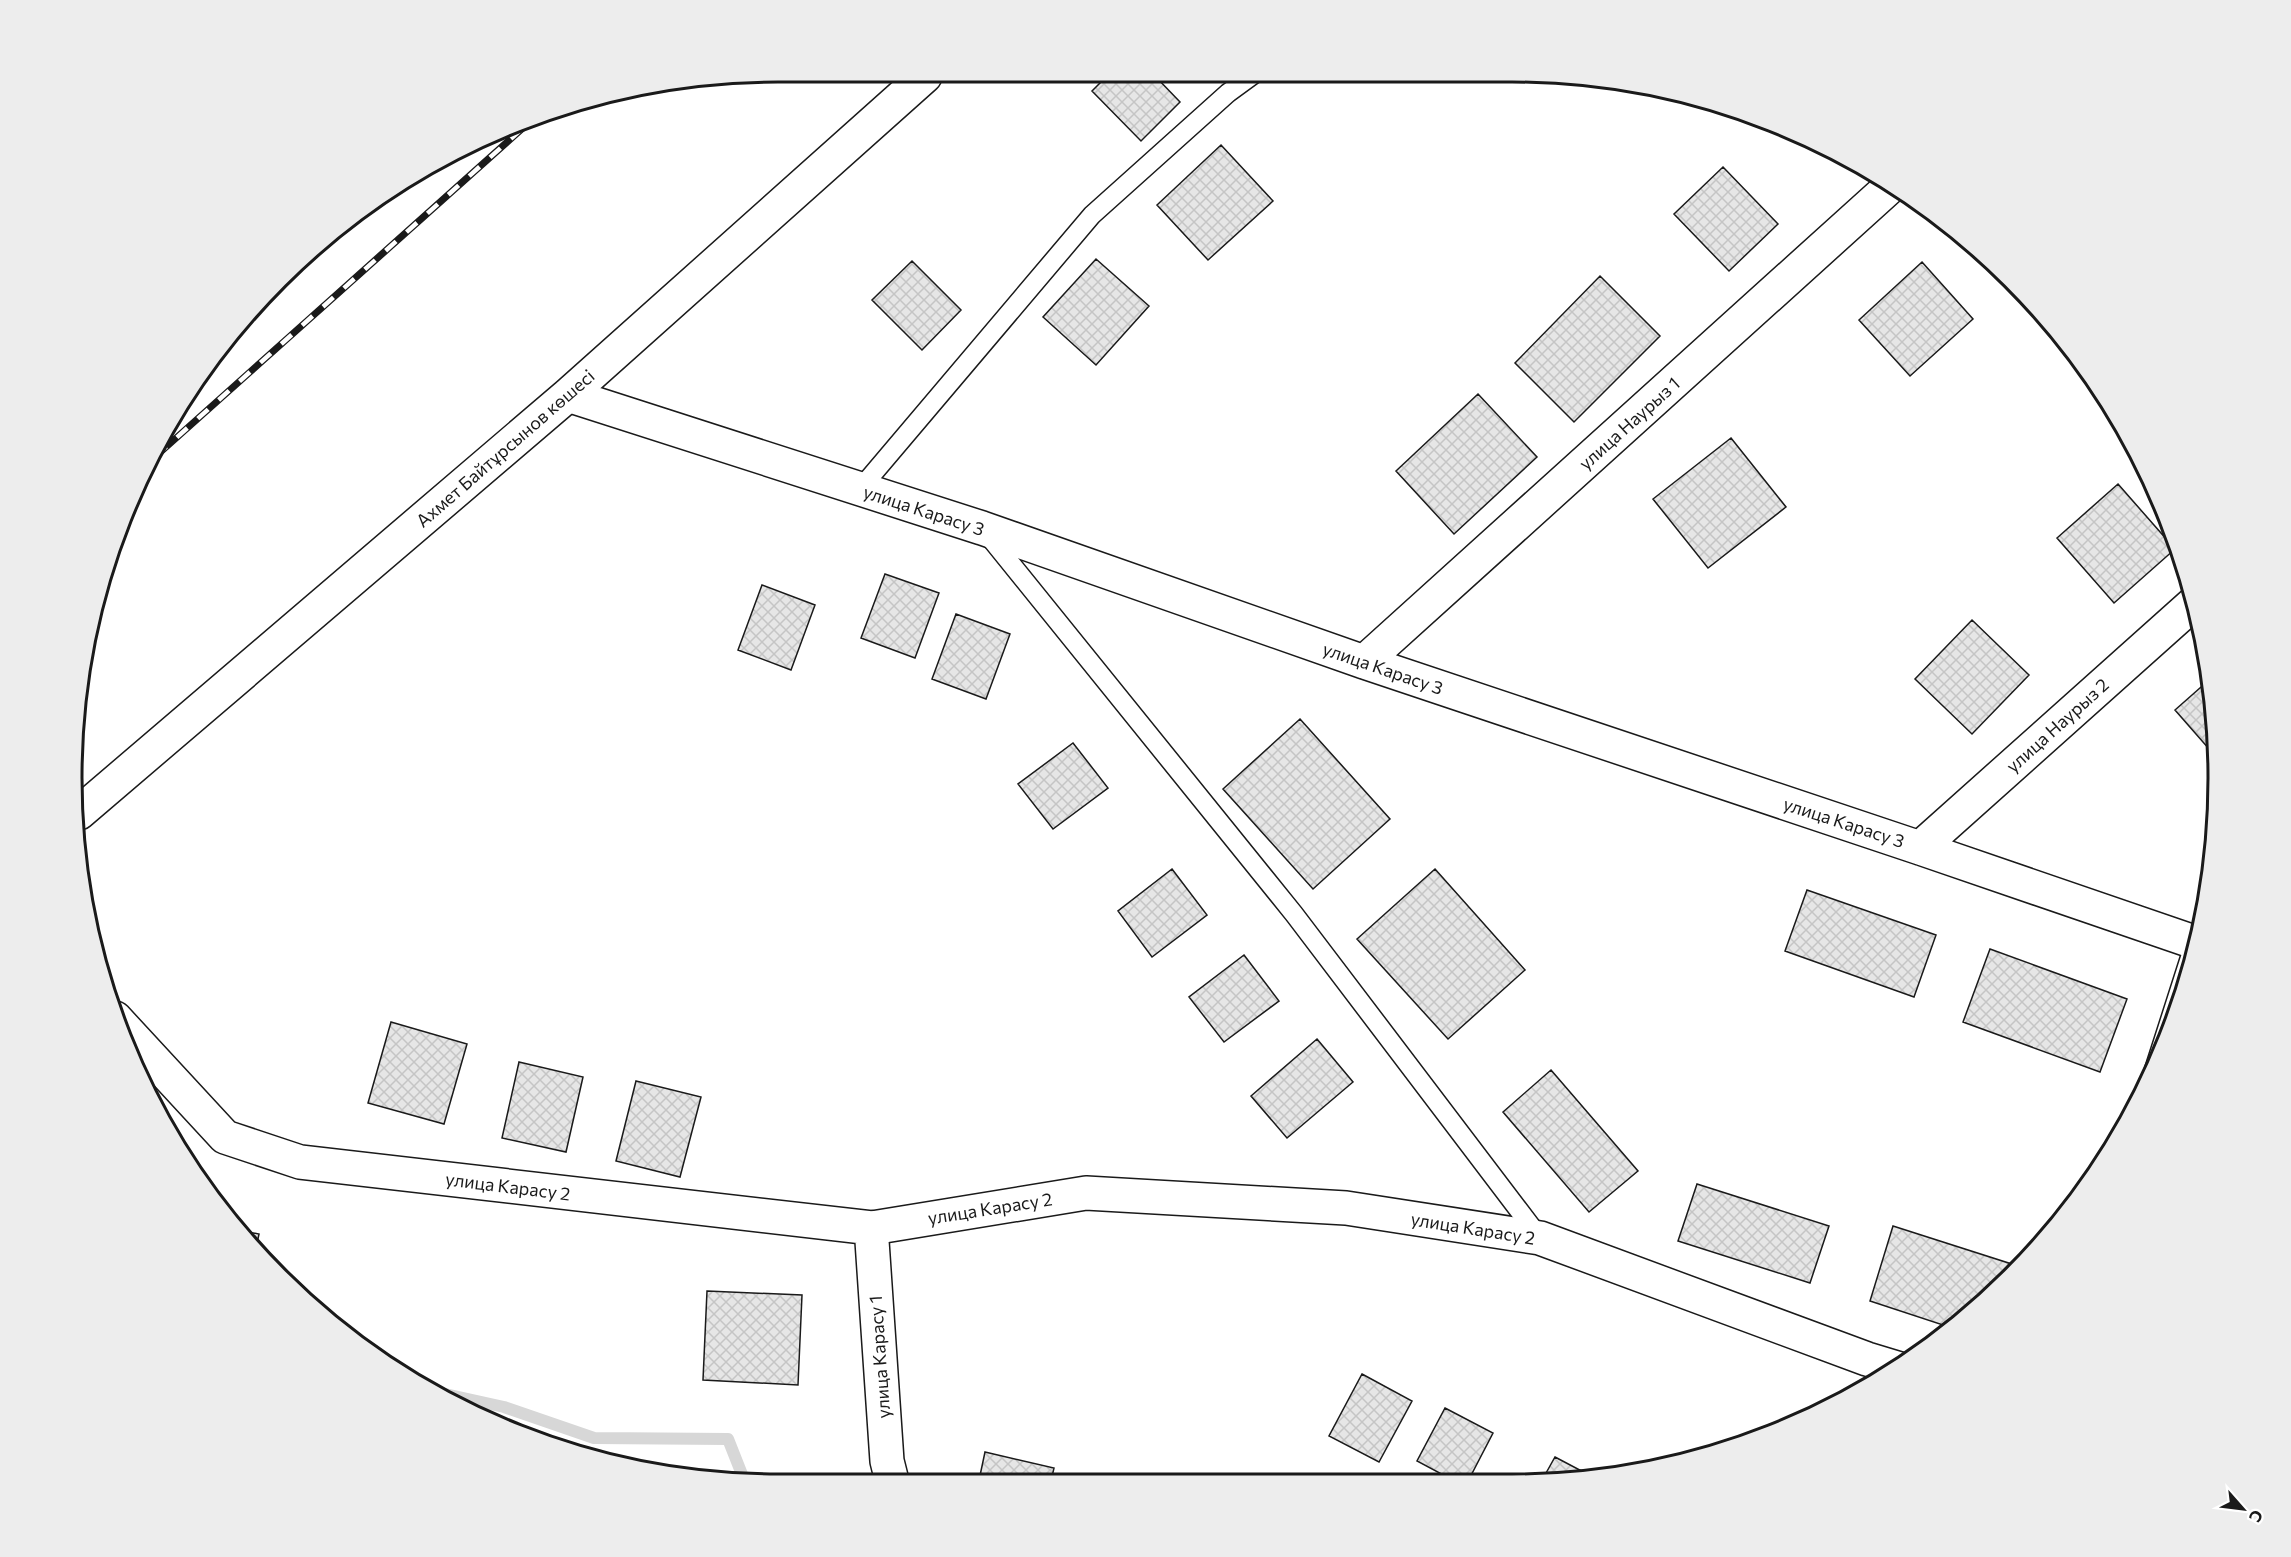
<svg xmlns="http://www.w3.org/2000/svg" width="2291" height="1557" viewBox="0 0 2291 1557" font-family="Commissioner,sans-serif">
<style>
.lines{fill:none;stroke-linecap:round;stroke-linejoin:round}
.stream{stroke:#d7d7d7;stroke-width:12}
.building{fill:url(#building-cross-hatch);stroke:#1a1a1a;stroke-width:1.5}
.service-casing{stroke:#1a1a1a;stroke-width:21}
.minor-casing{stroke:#1a1a1a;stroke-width:36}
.service{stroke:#fff;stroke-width:18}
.minor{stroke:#fff;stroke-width:33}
.rail-casing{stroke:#1a1a1a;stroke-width:7}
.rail{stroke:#fff;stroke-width:4.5;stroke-dasharray:14;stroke-linecap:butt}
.labels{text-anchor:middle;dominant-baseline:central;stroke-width:4.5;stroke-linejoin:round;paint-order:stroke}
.street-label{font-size:18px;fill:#1a1a1a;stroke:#fff}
.rim{fill:none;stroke:#1a1a1a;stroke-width:3}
</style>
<defs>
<pattern id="building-cross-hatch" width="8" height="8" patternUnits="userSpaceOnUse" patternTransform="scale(1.5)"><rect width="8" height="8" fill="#e6e6e6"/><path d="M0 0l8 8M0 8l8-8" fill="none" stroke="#c5c5c5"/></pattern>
</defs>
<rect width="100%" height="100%" fill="#fff"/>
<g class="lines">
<path class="stream" d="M427,1390l77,17 90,31 134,1 17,43"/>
</g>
<path class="building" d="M1108,75h46l26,27 -39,39 -49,-50z
M1221,145l52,56 -65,59 -51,-55z
M1723,167l55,57 -49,47 -55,-57z
M1096,259l53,47 -53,59 -53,-48z
M912,261l49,49 -39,40 -50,-50z
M1922,262l51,57 -63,57 -51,-56z
M1600,276l60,60 -86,86 -59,-59z
M1478,394l59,63 -83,77 -58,-63z
M1731,438l55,69 -78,61 -55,-69z
M2118,484l57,65 -61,54 -57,-65z
M885,574l54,19 -24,65 -54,-20z
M762,585l53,20 -24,65 -53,-20z
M956,614l54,20 -24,65 -54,-20z
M1972,620l57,55 -57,59 -57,-55z
M2209,680l8,78 -42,-48z
M1300,719l90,100 -77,70 -90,-100z
M1073,743l35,45 -55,41 -35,-45z
M1172,869l35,46 -55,42 -34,-46z
M1435,869l90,101 -77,69 -91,-100z
M1807,890l129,45 -22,62 -129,-46z
M1990,949l137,50 -27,73 -137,-50z
M1244,955l35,46 -55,41 -35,-45z
M391,1022l76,22 -23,80 -76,-21z
M1317,1039l36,43 -66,56 -36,-42z
M519,1062l64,15 -17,75 -64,-14z
M1551,1070l87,101 -49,41 -86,-100z
M636,1081l65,16 -21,80 -64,-16z
M1697,1184l132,42 -19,57 -132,-42z
M1893,1226l128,41 -9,11 -60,50 -82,-27z
M243,1231l16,3 -3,14z
M707,1291l95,4 -4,90 -95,-5z
M1362,1374l50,27 -33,61 -50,-26z
M1445,1408l48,25 -27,52h-4l-45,-24z
M985,1452l69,16 -4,17h-72z
M1555,1457l38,20 -52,5z"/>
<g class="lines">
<g class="service-casing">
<path id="service" d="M860,489l232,-274 136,-122 26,-19
M987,534l307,380 246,324
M2154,1070l41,-128"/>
</g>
<g class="minor-casing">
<path id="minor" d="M568,395l414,133 382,134 556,186 277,95
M1364,662l529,-478
M79,813l489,-418 357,-319
M1920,848l274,-245
M115,1018l110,119 75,25 572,66 214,-35 260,15 194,30 327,121 33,10
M872,1228v13l15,220 6,24"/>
</g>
<use href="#service" class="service"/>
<use href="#minor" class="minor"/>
<g class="rail-casing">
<path id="rail" d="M156,456l377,-337"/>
</g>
<use href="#rail" class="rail"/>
</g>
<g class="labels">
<g class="street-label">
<text transform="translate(1629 423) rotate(-42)">улица Наурыз 1</text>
<text transform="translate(505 448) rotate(-41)">Ахмет Байтұрсынов көшесі</text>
<text transform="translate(924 510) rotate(18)">улица Карасу 3</text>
<text transform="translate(1383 668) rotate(19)">улица Карасу 3</text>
<text transform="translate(2057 725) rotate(-42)">улица Наурыз 2</text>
<text transform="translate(1844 822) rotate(18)">улица Карасу 3</text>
<text transform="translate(508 1186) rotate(7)">улица Карасу 2</text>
<text transform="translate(990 1208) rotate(-9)">улица Карасу 2</text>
<text transform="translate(1473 1228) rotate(9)">улица Карасу 2</text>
<text transform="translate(879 1357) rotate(-94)">улица Карасу 1</text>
</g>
</g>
<path d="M0 0H2291V1557H0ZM778 82H1512A696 696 0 0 1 2208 778V778A696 696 0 0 1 1512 1474H778A696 696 0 0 1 82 778V778A696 696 0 0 1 778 82Z" fill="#ededed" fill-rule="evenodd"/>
<path class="rim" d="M778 82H1512A696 696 0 0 1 2208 778V778A696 696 0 0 1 1512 1474H778A696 696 0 0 1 82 778V778A696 696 0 0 1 778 82Z"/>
<g transform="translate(2243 1509) rotate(118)" stroke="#ffffff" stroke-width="4.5" paint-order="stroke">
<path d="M0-4.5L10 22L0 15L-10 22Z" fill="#1a1a1a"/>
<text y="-9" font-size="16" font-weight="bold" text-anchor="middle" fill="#1a1a1a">С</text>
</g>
</svg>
